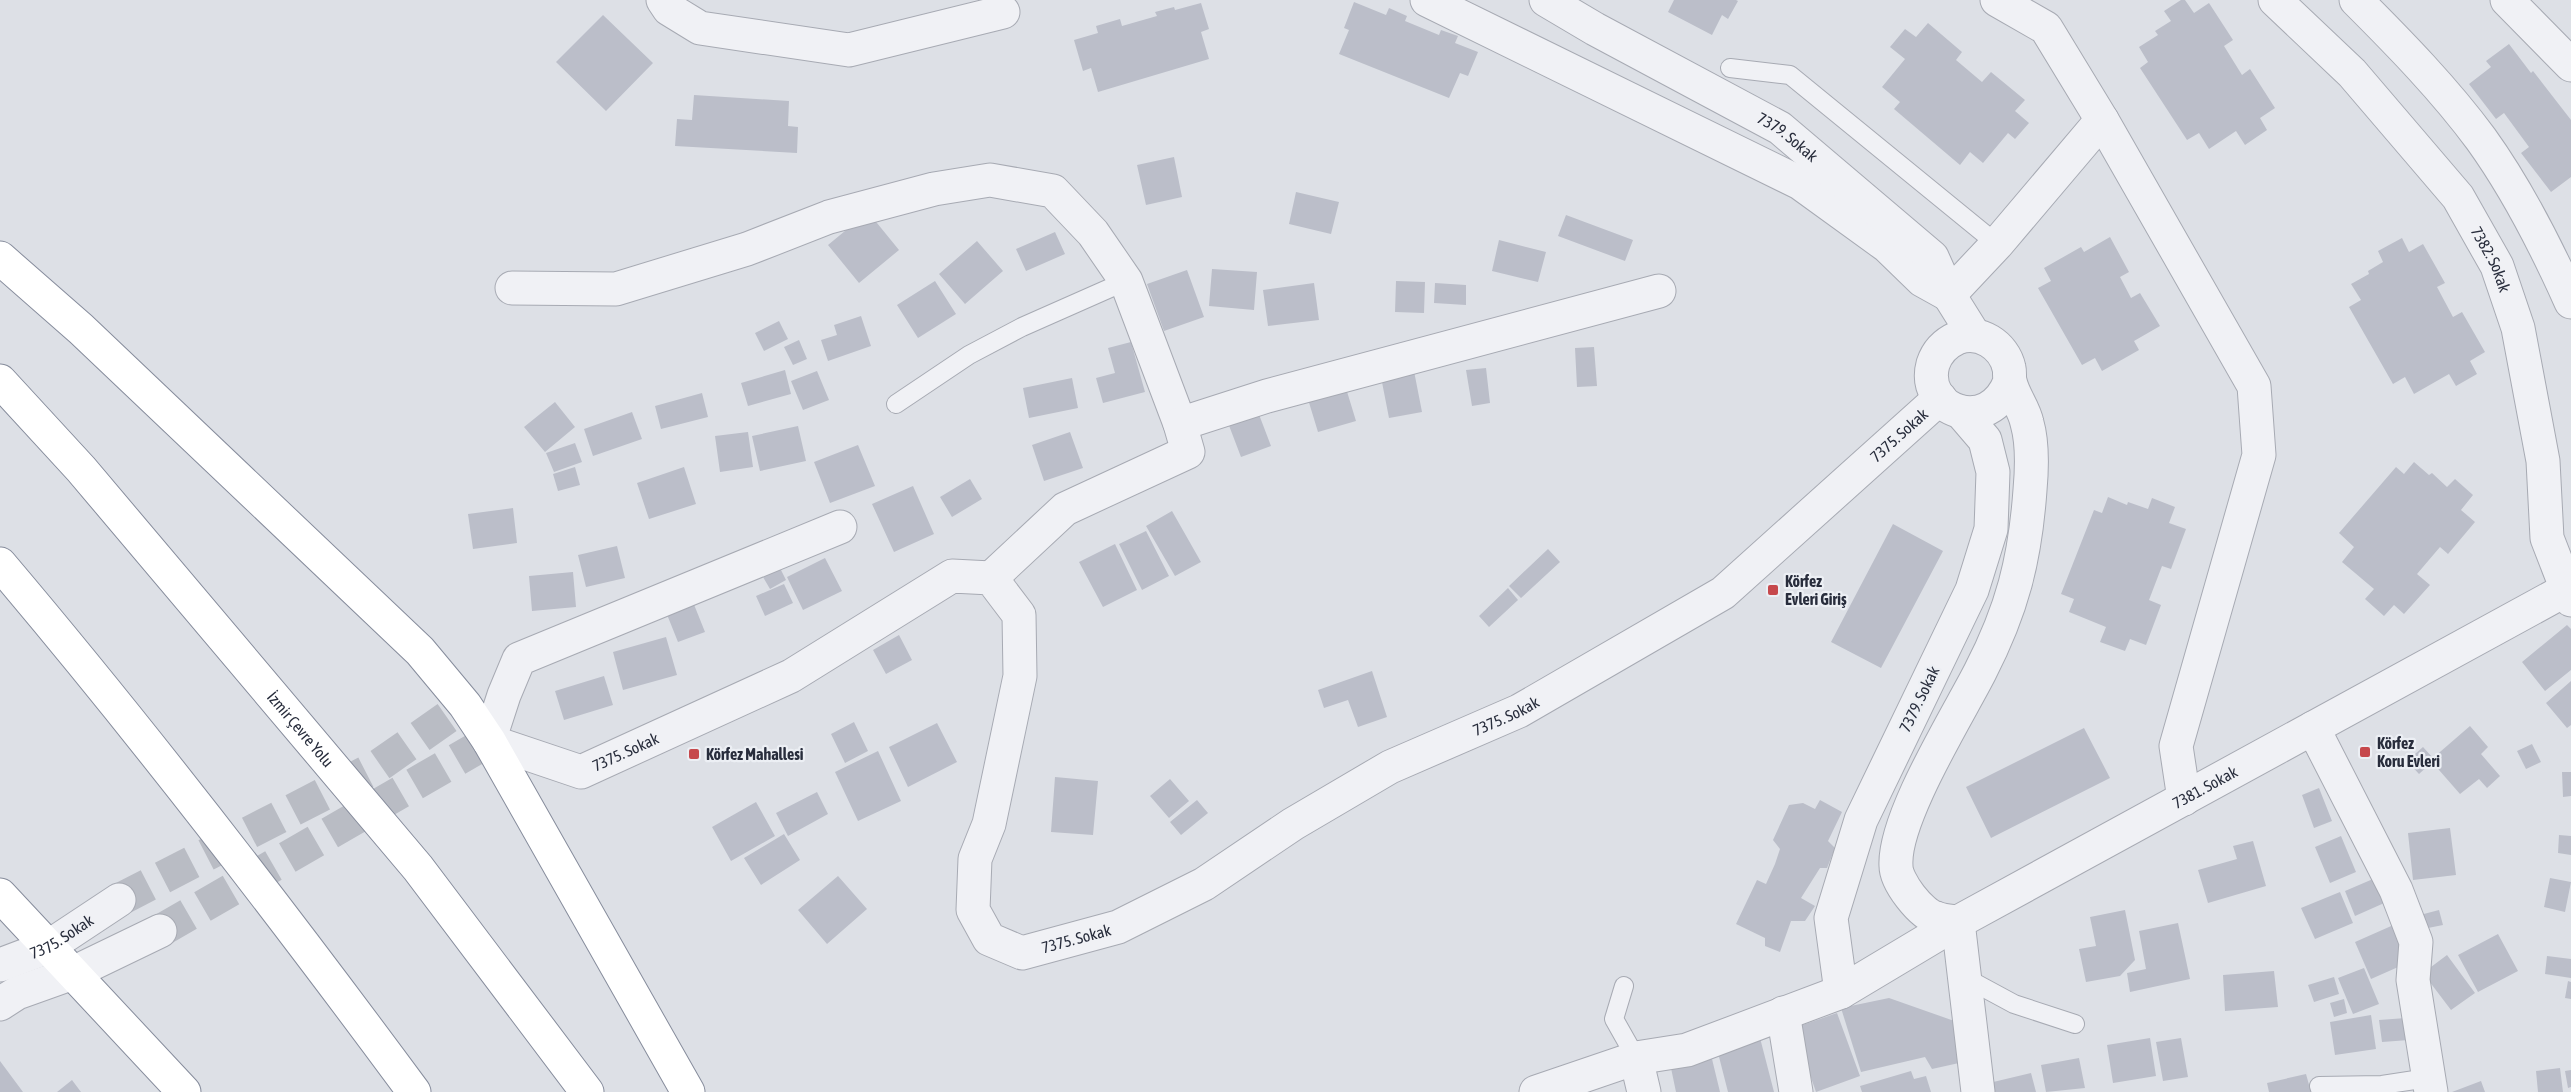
<svg xmlns="http://www.w3.org/2000/svg" width="2571" height="1092" viewBox="0 0 2571 1092" font-family="'Asap Condensed',sans-serif">
<style>
.building{fill:#bbbec9}
.lines{fill:none;stroke-linecap:round;stroke-linejoin:round}
.tertiary-tunnel{stroke:#b9bcc4;stroke-width:33;stroke-dasharray:33 16;stroke-linecap:butt}
.service-casing{stroke:#a7aab3;stroke-width:20}
.minor-casing{stroke:#a7aab3;stroke-width:35}
.tertiary-casing{stroke:#a7aab3;stroke-width:35}
.motorway-casing{stroke:#868c9c;stroke-width:35}
.service{stroke:#f0f1f5;stroke-width:18}
.minor{stroke:#f0f1f5;stroke-width:33}
.tertiary{stroke:#f0f1f5;stroke-width:33}
.motorway{stroke:#fff;stroke-width:33}
.poi-dot{fill:#c6484c;stroke:#eceff4;stroke-width:2}
.labels{text-anchor:middle;dominant-baseline:central;stroke-width:4.5;stroke-linejoin:round;paint-order:stroke}
.street-label{font-size:16px;fill:#282d3c;stroke:#eceff4}
.poi-label{font-size:16px;font-weight:bold;fill:#282d3c;stroke:#eceff4;text-anchor:start}
</style>
<rect width="100%" height="100%" fill="#dde0e6"/>
<path class="building" d="M1674,0h62l2,1 -10,18 -6,-4 -10,20 -44,-23z
M2181,0h4l9,13 15,-10 24,37 -9,6 18,29 8,-6 25,39 -15,10 7,12 -22,15 -9,-14 -27,18 -10,-16 -12,7 -47,-72 8,-6 -9,-15 19,-12 -3,-4 16,-10 -7,-10z
M1354,2l32,13 3,-7 18,8 -2,5 34,14 2,-5 17,6 -3,7 23,9 -10,24 -8,-3 -11,25 -110,-44 10,-24 -5,-2z
M1201,3l8,26 -8,3 8,27 -111,33 -7,-24 -8,3 -9,-31 24,-7 -2,-7 24,-7 2,7 35,-10 -2,-4 19,-5 1,3z
M603,15l50,48 -47,48 -50,-49z
M1928,23l34,29 -6,8 26,22 9,-10 34,28 -10,11 14,12 -14,16 -7,-6 -25,30 -13,-11 -10,13 -66,-56 6,-7 -18,-15 23,-28 -15,-12 15,-18 11,8z
M2509,44l22,29 2,-2 38,49v57l-20,15 -30,-39 8,-6 -25,-34 -8,6 -27,-35 22,-17 -5,-6z
M694,95l95,6 -1,25 10,1 -1,26 -122,-7 2,-27 15,1z
M1174,157l8,40 -36,8 -9,-40z
M1296,192l43,10 -8,32 -42,-10z
M868,212l31,38 -40,33 -31,-38z
M1566,215l67,25 -8,21 -67,-25z
M1055,232l10,22 -39,17 -10,-22z
M2110,237l19,35 -9,5 11,21 9,-5 20,33 -26,15 5,9 -37,21 -7,-13 -13,7 -44,-77 13,-7 -7,-13 37,-21 3,5z
M2402,238l7,14 14,-8 22,39 -8,4 16,30 9,-5 23,40 -15,9 7,13 -21,12 -7,-12 -35,20 -9,-17 -12,7 -44,-77 12,-7 -10,-16 18,-10 -1,-3 15,-9 -5,-11z
M1499,240l47,12 -8,30 -46,-11z
M977,241l26,30 -38,33 -26,-30z
M1212,269l45,3 -3,38 -45,-4z
M1187,270l17,47 -40,14 -17,-47z
M935,281l21,33 -38,24 -21,-33z
M1396,281l29,1 -1,31 -29,-1z
M1314,283l5,37 -51,6 -5,-36z
M1435,283l31,2v20l-32,-2z
M861,316l10,30 -43,15 -7,-21 16,-5 -3,-10z
M779,321l9,18 -24,12 -9,-18z
M799,340l8,19 -14,6 -9,-18z
M1131,342l14,50 -42,11 -7,-25 19,-5 -7,-25z
M1594,347l3,39 -20,1 -2,-39z
M1486,368l4,35 -18,3 -6,-36z
M785,370l6,24 -43,12 -7,-23z
M817,371l12,29 -26,10 -12,-29z
M1414,371l8,41 -33,6 -8,-41z
M1072,378l6,30 -49,10 -6,-30z
M1345,385l11,36 -38,11 -11,-36z
M702,393l6,24 -47,12 -6,-23z
M555,402l20,25 -30,25 -21,-25z
M1255,404l16,42 -30,11 -16,-42z
M632,412l10,27 -49,17 -9,-27z
M798,426l8,35 -46,10 -8,-35z
M748,432l5,35 -33,5 -5,-36z
M1070,432l13,36 -39,13 -12,-36z
M575,443l7,19 -28,10 -8,-19z
M858,445l17,41 -45,17 -16,-41z
M2414,462l15,13 3,-2 15,14 8,-8 18,16 -12,15 14,12 -27,32 -8,-7 -23,27 13,11 -26,29 -10,-9 -10,11 -19,-17 9,-10 -32,-27 12,-15 -15,-14 57,-66 8,7z
M575,467l5,18 -22,6 -5,-17z
M684,467l12,37 -47,15 -12,-36z
M970,479l12,20 -30,18 -12,-20z
M913,486l21,48 -40,18 -22,-48z
M2108,497l19,8 1,-3 20,7 4,-11 23,9 -6,16 17,6 -15,40 -9,-3 -13,34 12,5 -15,40 -16,-6 -5,12 -25,-9 6,-15 -37,-15 5,-13 -13,-5 33,-84 8,3z
M513,508l4,35 -44,6 -5,-35z
M1172,511l29,51 -26,14 -29,-50z
M1893,524l50,27 -62,117 -50,-26z
M1146,531l23,45 -27,14 -23,-46z
M1115,544l22,46 -34,17 -24,-45z
M617,546l8,32 -39,9 -8,-32z
M1548,549l12,13 -39,36 -12,-12z
M825,558l17,33 -39,19 -16,-33z
M780,568l6,12 -16,9 -7,-12z
M573,572l3,35 -44,4 -3,-35z
M784,584l9,19 -28,13 -9,-20z
M1508,588l10,12 -29,27 -10,-11z
M691,597l14,35 -27,10 -14,-35z
M2567,625l4,4v41l-26,21 -23,-29z
M899,635l13,25 -26,14 -13,-24z
M666,637l11,38 -54,15 -10,-38z
M1372,671l15,46 -29,10 -10,-27 -24,8 -6,-18z
M604,676l9,29 -49,15 -9,-29z
M2571,681v44l-4,3 -21,-25z
M854,722l14,29 -23,12 -14,-29z
M937,723l20,39 -49,25 -19,-40z
M2470,726l18,21 -7,7 19,22 -13,12 -8,-9 -19,15 -28,-32 -13,12 -12,-13 16,-14 10,11z
M2084,728l26,50 -119,60 -25,-51z
M2532,744l9,18 -15,7 -9,-18z
M878,751l23,50 -43,20 -23,-49z
M2562,772h9v24l-8,1z
M1055,777l43,4 -5,54 -42,-3z
M1170,779l19,22 -20,17 -19,-22z
M2319,788l13,33 -18,7 -12,-33z
M817,792l11,22 -40,22 -12,-23z
M1197,800l11,13 -27,22 -11,-13z
M1820,800l22,12 -14,29 7,7 -8,20h-7l-19,30 14,8 -10,15h-14l-11,31 -15,-6v-8l-29,-14 21,-44 9,4 9,-20 5,-15 -7,-9 16,-35 14,-2 12,6z
M756,802l19,34 -44,25 -19,-34z
M2450,828l6,47 -43,5 -5,-47z
M784,834l16,26 -39,25 -17,-27z
M2559,835l12,1v19l-13,-2z
M2341,836l15,36 -26,11 -15,-36z
M2253,841l13,45 -58,17 -10,-33 39,-11 -4,-13z
M838,876l29,33 -40,35 -29,-34z
M2380,876l11,24 -36,16 -10,-25z
M2550,878l21,4 -6,30 -21,-5z
M2340,892l13,31 -38,16 -14,-31z
M2125,910l10,50 -15,16 -34,6 -7,-33 17,-3 -6,-29z
M2439,910l4,15 -20,4 -3,-14z
M2178,923l12,56 -60,13 -3,-19 19,-4 -7,-38z
M2398,923l16,37 -43,19 -16,-37z
M2498,934l20,37 -40,21 -20,-37z
M2447,955l28,38 -24,17 -28,-37z
M2547,956l24,3v19l-26,-4z
M2364,968l15,36 -26,10 -15,-36z
M2274,971l4,36 -53,4 -2,-36z
M2334,977l5,17 -25,8 -6,-17z
M2568,981l3,1v17l-6,-1z
M1889,998l71,25 8,38 -36,8 -7,-12 -64,15 -20,-64z
M2344,999l3,14 -13,4 -4,-14z
M1837,1013l23,63 -44,16 -22,-64z
M2371,1015l5,34 -41,6 -5,-33z
M2406,1018l3,22 -27,2 -3,-22z
M1759,1034l15,58h-46l-12,-47z
M2150,1038l6,38 -43,7 -6,-38z
M2181,1038l7,39 -25,4 -7,-39z
M2079,1058l6,30 -39,4 -5,-27z
M1712,1059l8,33h-44l-5,-24z
M0,1061l23,31h-23z
M2560,1068l3,24h-25l-2,-21z
M2571,1070v17l-3,1 -3,-17z
M1911,1071l3,8 12,-3 5,16h-69l-2,-6z
M2031,1073l5,19h-44l-3,-9z
M2306,1074l5,18h-42l-2,-9z
M72,1080l9,12h-24z
M2481,1081l4,11h-33z"/>
<g class="lines">
<path class="tertiary-tunnel" d="M119,900l259,-134 87,-61
M160,931l329,-190"/>
<g class="service-casing">
<path id="service" d="M1730,68l60,7 207,169
M896,404l73,-49 53,-28 104,-46
M1964,977l50,27 61,20
M1624,986l-10,33 22,39
M2321,1092l-2,-6 63,-1 46,-7"/>
</g>
<g class="minor-casing">
<g id="minor">
<path d="M663,0l6,9 31,19 149,22 154,-38"/>
<path d="M1427,0l373,183 87,63 35,34 27,15 48,-51 105,-124"/>
<path d="M1997,0l49,28 56,92 152,266 5,69 -83,291 8,53"/>
<path id="s1" d="M2275,0l77,73 106,124 39,69 21,62 25,133 4,77 24,62"/>
<path d="M2356,0c44,44 88,89 125,139 36,50 65,107 90,163"/>
<path d="M2507,0l64,65"/>
<path d="M512,288l104,1 131,-40 82,-32 105,-28 56,-9 63,11 40,42 33,48 54,143 8,28 -123,57 -74,69"/>
<path d="M1180,424l87,-28 392,-105"/>
<path d="M2313,728l83,162 20,52 -3,38 18,112"/>
<path d="M489,741l15,-46 15,-36 321,-132"/>
<path d="M1958,922l20,170"/>
<path d="M1783,1013l13,79"/>
<path d="M1636,1058l8,34"/>
<path d="M1536,1092l100,-34 51,-8 154,-58"/>
</g>
</g>
<g class="tertiary-casing">
<g id="tertiary">
<path id="s2" d="M1546,0l49,29 185,99 152,129 17,38 25,40"/>
<path id="s3" d="M1961,412l24,28 8,32 -2,57 -19,61 -111,230 -30,98 10,74 117,-70 613,-335"/>
<path id="s4" d="M489,741l92,31 210,-96 161,-100 39,2 28,37 1,61 -31,148 -14,35 -2,51 16,29 33,14 96,-26 86,-43 89,-60 97,-57 129,-56 204,-118 217,-195"/>
<path d="M1958,922c-7,-1 -15,-1 -22,-4 -15,-4 -40,-36 -40,-52 -3,-47 61,-149 84,-194 32,-62 45,-112 50,-182 2,-22 3,-46 -3,-67 -3,-15 -14,-27 -17,-42 -1,-4 0,-9 -1,-13 -5,-23 -30,-39 -52,-30 -11,5 -20,14 -24,26 -13,47 56,73 77,17"/>
<path id="s5" d="M0,965l48,-18 71,-47"/>
<path d="M0,1004l17,-11 56,-20 87,-42"/>
</g>
</g>
<g class="motorway-casing">
<g id="motorway">
<path d="M0,258l81,71 339,322 45,54 24,36 199,351"/>
<path id="s6" d="M0,381l81,88 337,399 169,224"/>
<path d="M0,564c145,171 281,348 414,528"/>
<path d="M0,895l184,197"/>
</g>
</g>
<use href="#service" class="service"/>
<use href="#minor" class="minor"/>
<use href="#tertiary" class="tertiary"/>
<use href="#motorway" class="motorway"/>
</g>
<g class="poi-dot">
<rect x="1767" y="584" width="12" height="12" rx="3"/>
<rect x="2359" y="746" width="12" height="12" rx="3"/>
<rect x="688" y="748" width="12" height="12" rx="3"/>
</g>
<g class="labels">
<g class="street-label">
<text stroke="none"><textPath href="#s2" startOffset="278">7379. Sokak</textPath></text>
<text stroke="none"><textPath href="#s1" startOffset="340">7382: Sokak</textPath></text>
<text stroke="none"><textPath href="#s4" startOffset="2001">7375. Sokak</textPath></text>
<text transform="translate(1919 699) rotate(-64)">7379. Sokak</text>
<text stroke="none"><textPath href="#s4" startOffset="1515">7375. Sokak</textPath></text>
<text stroke="none"><textPath href="#s6" startOffset="460">İzmir Çevre Yolu</textPath></text>
<text stroke="none"><textPath href="#s4" startOffset="146">7375. Sokak</textPath></text>
<text stroke="none"><textPath href="#s3" startOffset="1041">7381. Sokak</textPath></text>
<text stroke="none"><textPath href="#s5" startOffset="68">7375. Sokak</textPath></text>
<text stroke="none"><textPath href="#s4" startOffset="1029">7375. Sokak</textPath></text>
</g>
<g class="poi-label">
<text x="1785" y="581">Körfez<tspan x="1785" dy="18">Evleri Giriş</tspan></text>
<text x="2377" y="743">Körfez<tspan x="2377" dy="18">Koru Evleri</tspan></text>
<text x="706" y="754">Körfez Mahallesi</text>
</g>
</g>
</svg>
